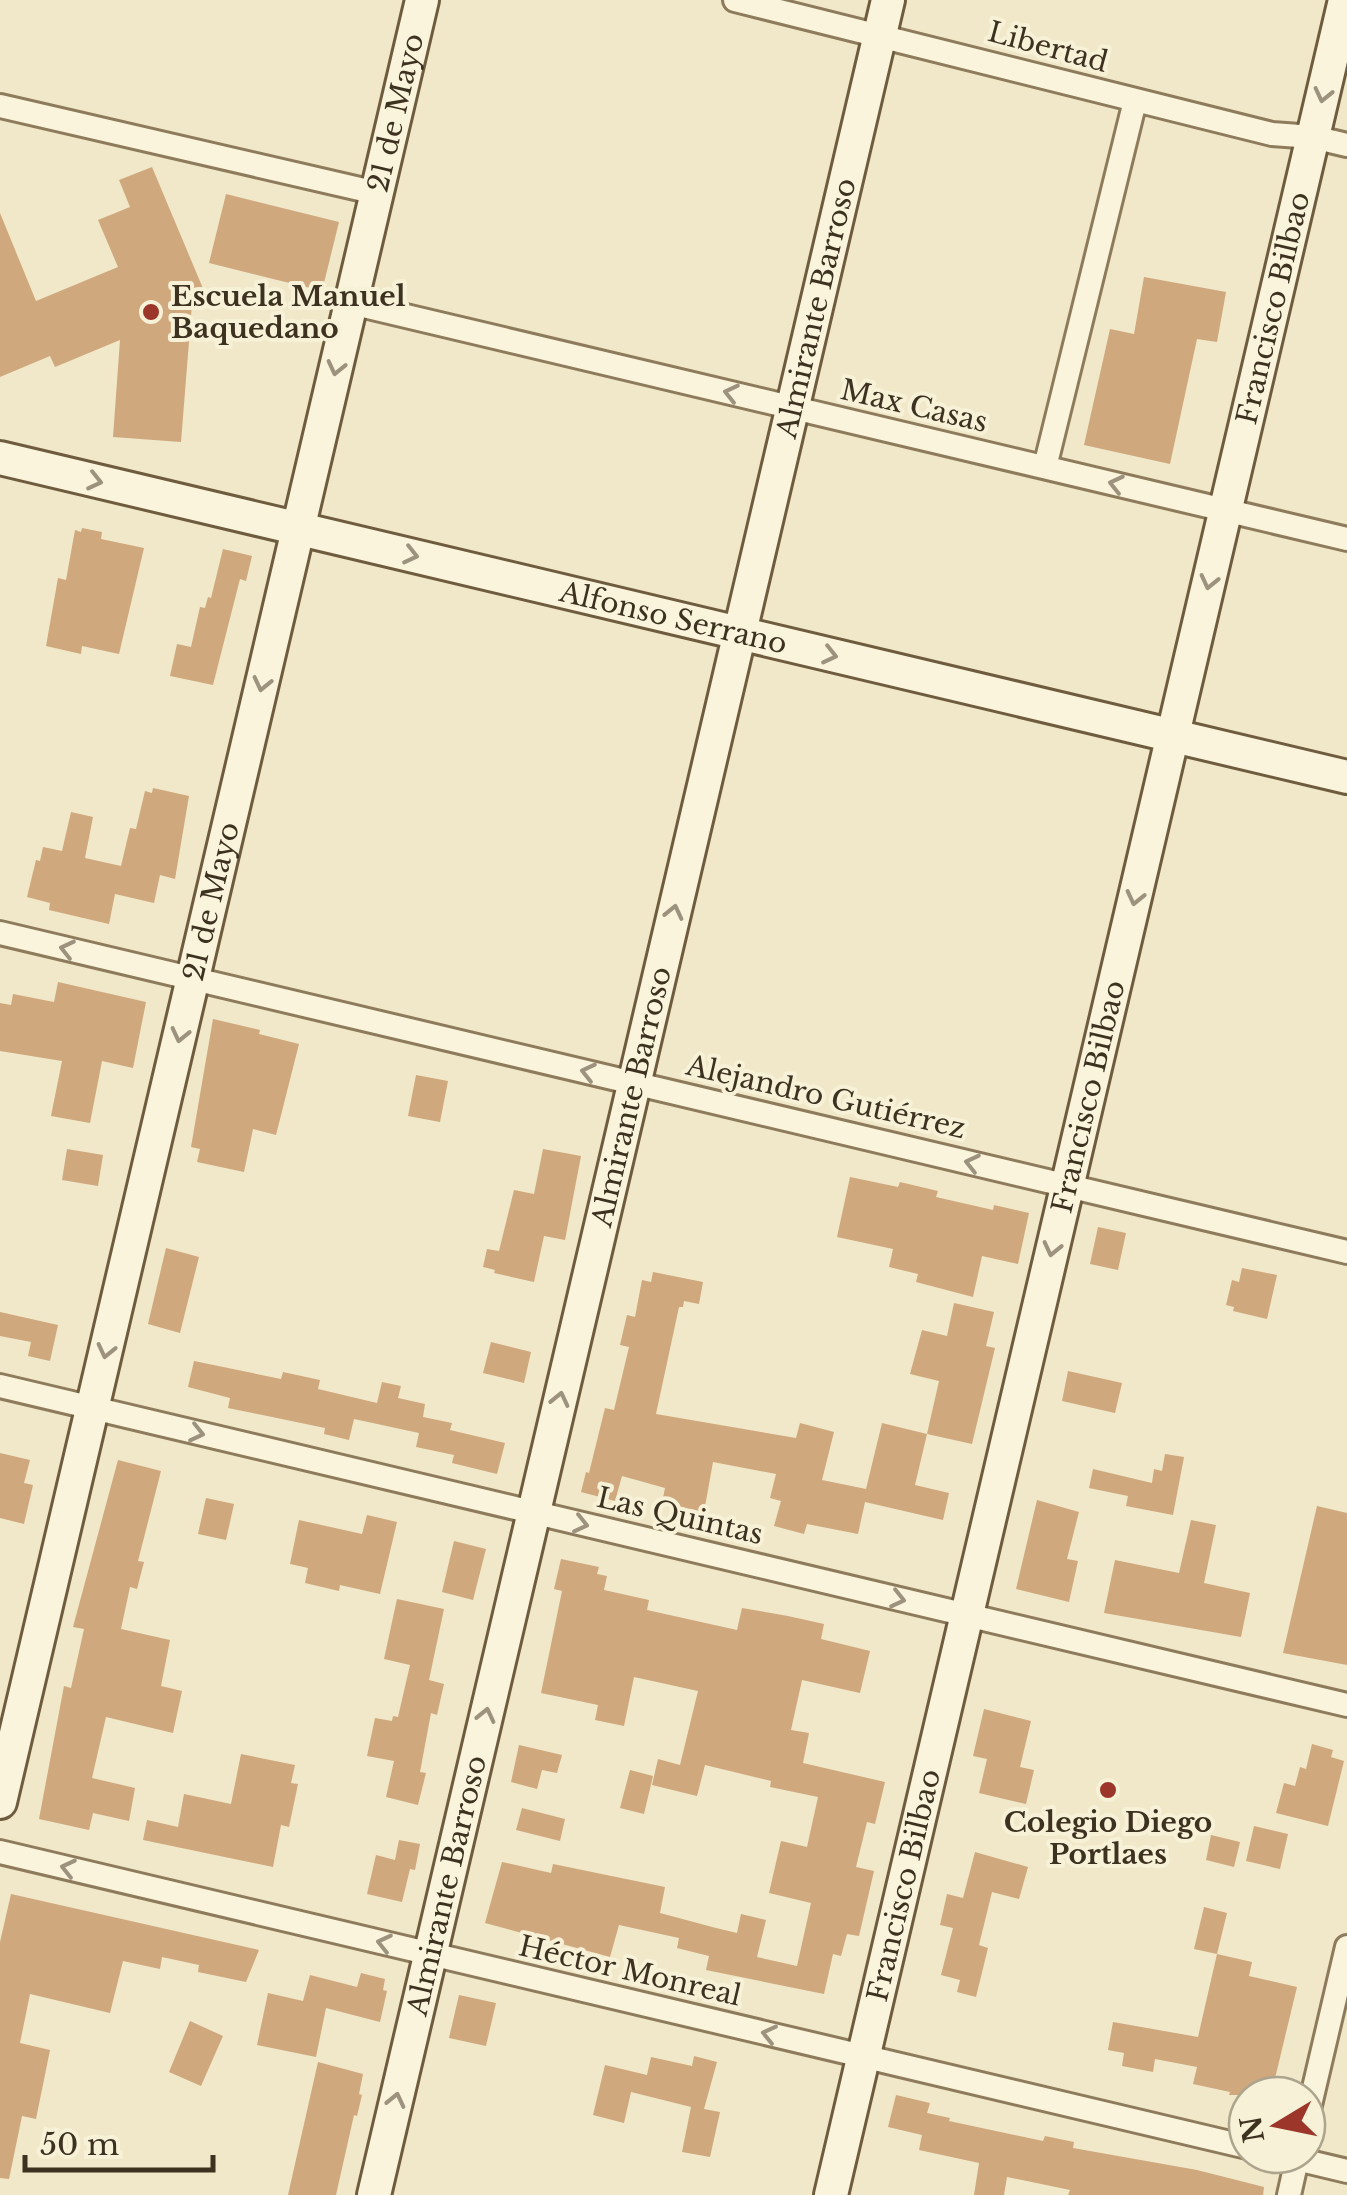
<svg xmlns="http://www.w3.org/2000/svg" width="1347" height="2195" viewBox="0 0 1347 2195" font-family="'Libre Baskerville',serif">
<style>
.building{fill:#cfa87d}
.lines{fill:none;stroke-linecap:round;stroke-linejoin:round}
.street-casing{stroke:#8d7b5c;stroke-width:28}
.secondary-casing{stroke:#6f5c3f;stroke-width:38}
.street{stroke:#faf4dc;stroke-width:22}
.secondary{stroke:#faf4dc;stroke-width:32}
.oneway{stroke:#9c927e}
.poi-dot{fill:#9d362a;stroke:#f7f1d8;stroke-width:4}
.labels{text-anchor:middle;dominant-baseline:central;stroke-width:8;stroke-linejoin:round;paint-order:stroke}
.street-label{font-size:28px;fill:#3d3120;stroke:#f7f1d8}
.poi-label{font-size:28px;font-weight:bold;fill:#3d3120;stroke:#f7f1d8;text-anchor:start}
</style>
<rect width="100%" height="100%" fill="#f0e8c8"/>
<path class="building" d="M152,167l55,131 -15,6 -11,138 -68,-5 7,-97 -65,27 -5,-11 -50,21v-164l36,88 82,-34 -20,-47 32,-13 -11,-27z
M226,194l113,28 -17,69 -113,-28z
M1144,277l82,15 -9,50 -20,-3 -27,125 -86,-19 26,-116 24,5z
M82,528l20,4 -1,7 43,9 -25,106 -37,-8 -1,8 -35,-8 12,-68 8,2 9,-50 6,2z
M223,549l29,7 -6,25 -6,-2 -27,106 -43,-9 7,-32 14,3 9,-40 5,1 3,-11 3,1z
M153,788l36,8 -14,83 -15,-4 -6,28 -39,-9 -6,30 -60,-14 1,-7 -23,-6 9,-37 4,1 3,-14 19,4 9,-39 22,5 -8,41 36,8 9,-38 6,1 9,-38 7,2z
M58,982l88,20 -13,66 -31,-7 -12,62 -39,-7 11,-55 -62,-10v-48l11,2 2,-11 41,8z
M213,1019l47,11 -1,4 40,10 -23,91 -23,-6 -9,43 -47,-10 3,-13 -9,-2z
M416,1075l32,6 -8,41 -32,-6z
M67,1149l36,6 -5,31 -36,-6z
M543,1149l38,7 -16,84 -21,-4 -10,46 -40,-9 1,-3 -12,-3 4,-18 12,2 15,-61 20,4z
M850,1177l48,10 2,-5 38,9 -2,6 57,13 1,-5 35,8 -11,51 -36,-8 -9,41 -57,-15 2,-8 -29,-7 4,-18 -56,-12z
M1098,1227l28,6 -8,37 -28,-6z
M166,1248l33,9 -19,76 -32,-9z
M1242,1268l35,7 -10,44 -34,-8 1,-4 -8,-2 6,-25 7,2z
M653,1272l50,10 -4,22 -15,-3 -1,6h-4l-23,107 140,24 4,-15 34,9 -12,48 44,9 16,-66 45,11 -12,51 34,8 -6,27 -78,-18 -7,32 -51,-10 -3,10 -30,-8 7,-25 -11,-3 6,-24 -63,-12 -9,50 -42,-9 3,-15 -43,-12 -7,25 -34,-9 5,-20 3,1 16,-65 9,2 15,-63 -9,-2 7,-30 8,2 7,-37 9,2z
M954,1303l40,9 -8,34 9,2 -23,96 -45,-10 12,-53 -29,-7 12,-44 25,6z
M0,1312l58,13 -8,36 -22,-5 3,-14 -31,-6z
M491,1342l40,10 -7,31 -41,-10z
M194,1361l87,18 2,-7 37,8 -2,9 59,14 5,-21 19,4 -3,12 27,6 -2,13 29,6 -2,7 55,13 -8,31 -45,-11 2,-8 -38,-8 3,-14 -65,-14 -5,21 -25,-6 1,-6 -97,-20 2,-10 -42,-11z
M1068,1371l54,12 -7,30 -53,-12z
M0,1453l30,7 -6,23 9,2 -9,39 -24,-6z
M1165,1454l19,3 -11,58 -47,-9 2,-10 -39,-8 4,-19 59,14 2,-14 8,2z
M118,1460l43,11 -23,90 6,1 -7,27 -7,-2 -9,42 49,11 -9,46 21,5 -9,42 -67,-16 -14,61 43,10 -6,33 -36,-8 -4,17 -50,-11 25,-133 7,2 13,-59 -11,-2z
M206,1498l28,6 -8,36 -28,-6z
M1037,1500l42,12 -12,47 11,2 -9,41 -53,-13z
M1317,1506l30,7v152l-64,-12z
M367,1515l30,7 -17,72 -40,-9 -1,6 -34,-8 3,-15 -18,-4 9,-44 63,14z
M1191,1520l25,5 -12,58 46,10 -9,44 -137,-24 11,-53 64,13z
M454,1541l32,8 -13,51 -31,-8z
M561,1559l38,8 -2,7 10,2 -3,14 45,10 -2,10 90,20 5,-22 46,8 36,8 -3,15 49,12 -10,42 -58,-13 -11,50 18,3 -6,30 82,19 -10,42 -8,-2 -11,45 18,4 -15,65 -12,-2 -6,22 -8,-2 -9,40 -118,-24 3,-14 -32,-8 2,-10 -60,-13 -9,32 -125,-34 17,-61 49,11 2,-9 112,23 -5,26 56,15 21,5 4,-19 25,6 -9,37 40,9 14,-63 -42,-10 12,-52 26,6 11,-50 -48,-10 1,-6 -66,-16 -8,31 -45,-11 6,-26 22,6 18,-74 -64,-14 -10,49 -29,-6 3,-15 -57,-12 21,-102 -8,-2z
M397,1599l47,10 -15,71 15,4 -7,31 -6,-2 -11,59 6,1 -8,32 -32,-8 8,-36 -27,-5 8,-38 17,3 1,-5 5,1 12,-52 -26,-6z
M984,1709l47,12 -11,46 14,3 -8,34 -47,-11 8,-34 -14,-3z
M1312,1744l21,6 -2,7 13,4 -16,65 -52,-13 8,-30 11,3 5,-19 6,2z
M519,1745l43,10 -5,18 -15,-3 -5,19 -26,-7z
M241,1754l54,11 -4,18 7,1 -9,43 -8,-2 -8,42 -130,-27 4,-20 31,7 6,-33 47,10z
M630,1770l23,6 -9,38 -24,-6z
M522,1808l43,11 -5,22 -44,-11z
M1254,1826l34,8 -8,35 -34,-8z
M1211,1835l29,7 -6,25 -28,-7z
M399,1840l21,4 -5,26 -5,-1 -8,33 -35,-8 9,-39 19,5z
M975,1852l53,15 -9,32 -27,-7 -13,53 9,3 -12,49 -19,-5 3,-12 -19,-5 12,-47 -13,-3 7,-31 16,4z
M11,1894l248,56 -13,32 -48,-10 1,-7 -37,-8 -2,12 -37,-8 -13,52 -80,-19 -10,49 30,7 -14,69 -14,-3 -13,63 -9,-1v-236z
M1204,1907l23,6 -10,41 -23,-5z
M1217,1954l35,8 -3,14 48,11 -26,108h-42l1,-3 -37,-8 4,-17 -42,-8 -2,13 -31,-6 2,-13 -16,-3 5,-28 85,15z
M361,1973l24,6 -2,11 4,1 -7,31 -54,-14 -10,49 -59,-12 11,-52 35,8 7,-26 47,12z
M459,1995l37,8 -10,43 -37,-8z
M190,2021l33,15 -22,50 -32,-14z
M694,2056l23,6 -13,47 16,3 -10,45 -28,-5 9,-45 -60,-15 -7,31 -31,-8 12,-50 42,10 4,-18 41,9z
M318,2062l45,12 -4,20 3,1 -5,21 -3,-1 -18,80h-48z
M896,2095l34,8 -3,10 23,5 -1,3 94,20 2,-5 29,6 -1,6 124,22 67,17 -1,8h-195l2,-5 -63,-13 -3,18h-30l5,-32 -60,-13 3,-15 -34,-8z"/>
<g class="lines">
<g class="street-casing">
<path id="street" d="M735,0l537,134 41,3 34,8
M0,106l377,87
M351,303l996,236
M1045,467l90,-366
M0,933l1347,319
M0,1386l1347,319
M0,1852l1247,295
M1307,2118l40,-171
M1280,2155l67,16
M1289,2195l9,-40"/>
</g>
<g class="secondary-casing">
<g id="secondary">
<path id="s1" d="M0,458l1347,319"/>
<path id="s2" d="M0,1802l422,-1802"/>
<path id="s3" d="M374,2195l514,-2195"/>
<path id="s4" d="M831,2195l514,-2195"/>
</g>
</g>
<use href="#street" class="street"/>
<use href="#secondary" class="secondary"/>
</g>
<defs><path id="oneway-chevron" d="M-2-3.5L2.5 0L-2 3.5" fill="none" stroke-width="1.6" stroke-linecap="round" stroke-linejoin="round" transform="scale(2.5)"/></defs>
<g class="oneway">
<use href="#oneway-chevron" transform="translate(1323 95) rotate(103)"/>
<use href="#oneway-chevron" transform="translate(336 368) rotate(103)"/>
<use href="#oneway-chevron" transform="translate(731 393) rotate(-167)"/>
<use href="#oneway-chevron" transform="translate(95 481) rotate(13)"/>
<use href="#oneway-chevron" transform="translate(1116 484) rotate(-167)"/>
<use href="#oneway-chevron" transform="translate(411 555) rotate(13)"/>
<use href="#oneway-chevron" transform="translate(1209 582) rotate(103)"/>
<use href="#oneway-chevron" transform="translate(830 655) rotate(13)"/>
<use href="#oneway-chevron" transform="translate(262 684) rotate(103)"/>
<use href="#oneway-chevron" transform="translate(1135 898) rotate(103)"/>
<use href="#oneway-chevron" transform="translate(674 912) rotate(-77)"/>
<use href="#oneway-chevron" transform="translate(67 949) rotate(-167)"/>
<use href="#oneway-chevron" transform="translate(180 1035) rotate(103)"/>
<use href="#oneway-chevron" transform="translate(588 1072) rotate(-167)"/>
<use href="#oneway-chevron" transform="translate(972 1163) rotate(-167)"/>
<use href="#oneway-chevron" transform="translate(1052 1249) rotate(103)"/>
<use href="#oneway-chevron" transform="translate(106 1351) rotate(103)"/>
<use href="#oneway-chevron" transform="translate(560 1399) rotate(-77)"/>
<use href="#oneway-chevron" transform="translate(197 1433) rotate(13)"/>
<use href="#oneway-chevron" transform="translate(581 1524) rotate(13)"/>
<use href="#oneway-chevron" transform="translate(898 1599) rotate(13)"/>
<use href="#oneway-chevron" transform="translate(486 1715) rotate(-77)"/>
<use href="#oneway-chevron" transform="translate(68 1868) rotate(-167)"/>
<use href="#oneway-chevron" transform="translate(384 1943) rotate(-167)"/>
<use href="#oneway-chevron" transform="translate(769 2034) rotate(-167)"/>
<use href="#oneway-chevron" transform="translate(396 2100) rotate(-77)"/>
</g>
<g class="poi-dot">
<circle cx="151" cy="312" r="10"/>
<circle cx="1108" cy="1790" r="10"/>
</g>
<g class="labels">
<g class="street-label">
<text transform="translate(1048 47) rotate(15)">Libertad</text>
<text stroke="none"><textPath href="#s2" startOffset="1735">21 de Mayo</textPath></text>
<text stroke="none"><textPath href="#s3" startOffset="1938">Almirante Barroso</textPath></text>
<text stroke="none"><textPath href="#s4" startOffset="1938">Francisco Bilbao</textPath></text>
<text transform="translate(914 406) rotate(13)">Max Casas</text>
<text stroke="none"><textPath href="#s1" startOffset="692">Alfonso Serrano</textPath></text>
<text stroke="none"><textPath href="#s2" startOffset="925">21 de Mayo</textPath></text>
<text stroke="none"><textPath href="#s3" startOffset="1128">Almirante Barroso</textPath></text>
<text transform="translate(826 1097) rotate(13)">Alejandro Gutiérrez</text>
<text stroke="none"><textPath href="#s4" startOffset="1128">Francisco Bilbao</textPath></text>
<text transform="translate(680 1516) rotate(13)">Las Quintas</text>
<text stroke="none"><textPath href="#s3" startOffset="318">Almirante Barroso</textPath></text>
<text stroke="none"><textPath href="#s4" startOffset="318">Francisco Bilbao</textPath></text>
<text transform="translate(630 1971) rotate(13)">Héctor Monreal</text>
</g>
<g class="poi-label">
<text x="171" y="296">Escuela Manuel<tspan x="171" dy="32">Baquedano</tspan></text>
<text x="1108" y="1822" text-anchor="middle">Colegio Diego<tspan x="1108" dy="32">Portlaes</tspan></text>
</g>
</g>
<g transform="translate(1277 2125) rotate(260)"><circle r="48" fill="#f7f1d8" stroke="#ada48e" stroke-width="2.5"/>
<path d="M0-8L18 38L0 25L-18 38Z" fill="#9d362a"/>
<text y="-15" font-size="28" font-weight="bold" text-anchor="middle" fill="#3d3120">N</text>
</g>
<path d="M25 2155v15h188v-15" fill="none" stroke="#3d3120" stroke-width="5"/>
<text x="40" y="2155" font-size="30" fill="#3d3120" stroke="#f7f1d8" stroke-width="8" paint-order="stroke">50 m</text>
</svg>
